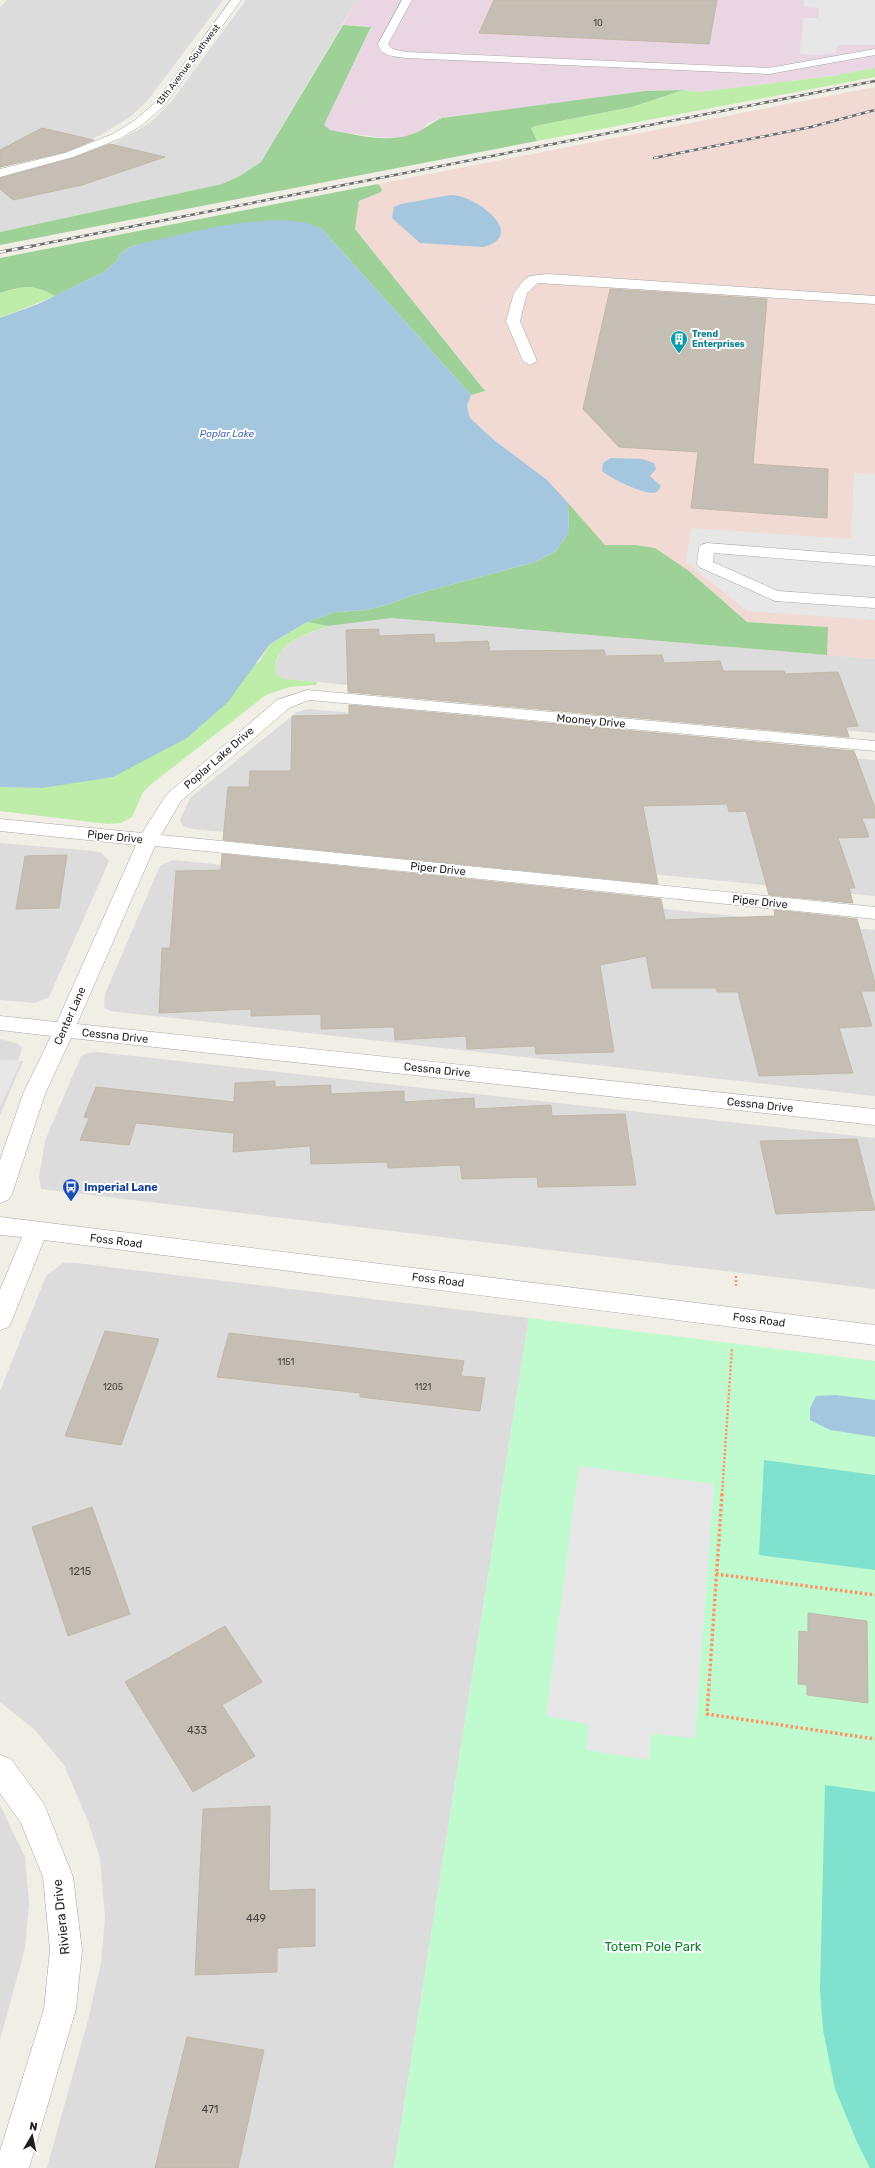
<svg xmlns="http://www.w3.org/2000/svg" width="875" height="2168" viewBox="0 0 875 2168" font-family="Rubik,sans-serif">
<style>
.residential{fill:#dddcdc}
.commercial{fill:#f1dad3}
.industrial{fill:#e9d6e2}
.grass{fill:#beeca9}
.forest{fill:#9ed198}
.park{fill:#c0fbd0}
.pitch{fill:#80e2ce}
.parking{fill:#e7e7e7}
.water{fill:#a4c7df}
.building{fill:#c5beb4;stroke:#c2b8a6}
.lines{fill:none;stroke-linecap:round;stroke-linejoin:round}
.minor-casing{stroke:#a6a6a6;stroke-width:1}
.path-far1{stroke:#fe9267;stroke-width:2.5;stroke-dasharray:2 2;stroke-linecap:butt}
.path{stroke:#fe9267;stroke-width:3.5;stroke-dasharray:2.5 2.5;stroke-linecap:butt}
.minor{fill:#fff;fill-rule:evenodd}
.rail-far1-casing{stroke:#6d6d6d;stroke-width:2.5}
.rail-casing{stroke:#6d6d6d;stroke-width:3}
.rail-far1{stroke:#fff;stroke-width:1.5;stroke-dasharray:4.5;stroke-linecap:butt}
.rail{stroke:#fff;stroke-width:2;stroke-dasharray:6;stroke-linecap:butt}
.labels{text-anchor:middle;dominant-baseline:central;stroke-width:4;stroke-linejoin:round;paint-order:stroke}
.number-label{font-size:9px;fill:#484744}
.far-street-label{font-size:9px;fill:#1f1f1f;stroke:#fff}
.far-culture-label{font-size:9px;font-weight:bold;fill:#0d838f;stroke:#fff;text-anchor:start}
.far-water-label{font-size:10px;font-style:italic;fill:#4769b2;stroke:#fff}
.street-label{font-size:11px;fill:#1f1f1f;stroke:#fff}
.transit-label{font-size:11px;font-weight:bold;fill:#164399;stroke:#fff;text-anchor:start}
.near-number-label{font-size:11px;fill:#484744}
.near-street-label{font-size:13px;fill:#1f1f1f;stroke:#fff}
.near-park-label{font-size:13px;fill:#088228;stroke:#fff}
</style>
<rect width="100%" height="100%" fill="#f0eee5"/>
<path class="residential" d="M7,0h216l-75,100 -18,17 -31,19 -23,9 -76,21v-159z
M246,0h111l-96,162 -21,14 -18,8 -222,48v-55l71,-18 44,-16 36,-21 20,-20z
M391,618l484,41v74l-527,-48 -64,-6 -8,-4 -1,-9 6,-16 16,-12 31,-12z
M308,709l567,51v136l-683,-67 -9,-3 -3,-6 10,-22 107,-86z
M0,843l94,8 8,2 7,8 -60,136 -14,6 -35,-3z
M173,860l702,70v166l-765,-85 -6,-4 1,-13 55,-128z
M0,1039l17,4 5,5 -4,13h5l-23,54z
M97,1052l778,86v151l-834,-100 -2,-12 6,-36 7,-17 29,-68 7,-3z
M63,1263h13l453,55 -135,850h-347l41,-148 13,-57 4,-46 -5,-59 -12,-37 -24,-56 -29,-35 -35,-28v-311l46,-115z
M0,1805l25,52 4,45 -4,46 -25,92z"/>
<path class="commercial" d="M875,87v572l-48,-4v-28l-80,-5 -58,-51 -34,-23 -19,-3h-31l-135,-127 -3,-12 4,-11 14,-4 -130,-162 4,-28 22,-9 1,-3 -4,-5z"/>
<path class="industrial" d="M357,0h518v68l-43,8 -133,16 -27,-2 -27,1 -109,16 -74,8 -20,3 -14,5 -5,6 -11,6 -16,3 -20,-1 -47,-7 -5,-5 47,-97 -3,-2 -25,-1z"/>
<path class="grass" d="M875,68v9l-338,64 -6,-13 4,-2 97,-19 51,-17 16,2 133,-16z
M32,286l10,3 13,7 -55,22v-25l23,-6z
M307,622l21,4c-24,9 -57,17 -52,49l8,4 33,3 -1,3 -27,2 -23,8 -116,90 -7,7 -11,25 -11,6 -13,1 -108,-13v-24l42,1 217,-126 11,-18z"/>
<path class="forest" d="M343,25l28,2 -47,98 6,5c25,4 57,14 82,4 11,-3 18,-11 30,-16l203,-27 38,-1 -51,17 -97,19 -4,2 6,13 -537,104v-13l222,-48 18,-8 21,-14z
M378,184l4,5 -1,3 -22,9 -4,28 130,162 -14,4 -150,-167 -91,-3 -98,21 -12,8 -3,7 -15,12 -47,23c-23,-13 -31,-10 -55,-3v-35z
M568,503l37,42h31l19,3 34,23 58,51 81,5 -1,28 -436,-37 -63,8 -21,-4 27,-10 33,-2 23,-6 23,-9 122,-33 21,-11 13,-19z"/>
<path class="park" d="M529,1318l346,43v807h-481z"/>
<path class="pitch" d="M764,1460l111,15v95l-116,-15z
M825,1785l50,7v376h-5l-13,-26 -22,-53 -12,-59 -3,-41z"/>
<path class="parking" d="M804,0h71v45h-38l-1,8 -20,2 -16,-1 3,-36h15l1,-10 -15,-1z
M854,473l21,1v146l-128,-9 -61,-49 5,-34 160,11z
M0,1059l21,2 -21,46z
M579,1466l135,18 -19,254 -41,-4 -3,3 -2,23 -63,-10 3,-22 -3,-4 -40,-8z"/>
<path class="water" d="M450,195c23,-2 80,40 33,52l-63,-4 -28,-25 2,-11 7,-3z
M282,220l21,2 18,6 150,167 -4,11 3,12 24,22 53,40 21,23 1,29 -13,19 -21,11 -122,33 -23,9 -23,6 -33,2 -27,10 -37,22 -42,58 -41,36 -74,39 -71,11 -42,-1v-469l38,-14 64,-31 15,-12 3,-7 12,-8c50,-12 99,-25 150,-26z
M611,458l31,1 12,4 2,6 -6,7 11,10c-2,4 -4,7 -9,7 -13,-1 -40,-14 -50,-22l1,-8z
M836,1395l39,5v37l-45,-7 -20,-10v-12l6,-12z"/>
<path class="building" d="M494,0h223l-8,44 -230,-11z
M42,128l52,12 -29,12 -65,15v-17z
M110,144l55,13 -83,28 -69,15 -13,-11v-11l73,-20z
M610,289l157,10 -14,165 75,5 -1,49 -136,-10 7,-56 -79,-5 -36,-38z
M379,629v7l55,-2 1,9 53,-2 2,10 114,-1 2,6 56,-1 2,8 56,-2 3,10h61l1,3 53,-2 20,54 -12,1 3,10 -501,-45 -2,-62z
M349,705l505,46 21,57v10h-13l7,19 -31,1 17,50h-6l4,15 -84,-8 -23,-84 -17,1 -2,-8 -84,2 15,78 -435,-44 5,-53h21l1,-16h41l1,-55 57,-1z
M222,854l439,45 4,21 110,-4 -1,-6 83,9 18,64v8h-14l11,35 -33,2 14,45 -94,3 -21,-84h-21l-1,-4h-64l-6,-32 -46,9 14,87 -78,2 -1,-8 -68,3 -1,-13 -71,4 -1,-13 -73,2v-15l-70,2v-7l-92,4 3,-65h8l6,-77 45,-1z
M67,855l-8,53 -43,1 9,-53z
M275,1081v6l56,-2v9l73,-3v11l70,-4 1,11 76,-4 1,11 73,-2 11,71 -98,2 -1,-10 -75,2 -2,-14 -72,3 -1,-6 -76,2 -1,-18 -77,6 1,-19 -98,-10 -7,22 -49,-5 9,-22 -5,-1 12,-30 138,15 1,-19z
M857,1139l18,71 -99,4 -16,-73z
M105,1331l54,8 -38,106 -56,-9z
M229,1333l235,28 -3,15 24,2 -5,33 -120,-14v-4l-143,-16z
M92,1507l38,107 -62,22 -36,-109z
M808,1613l59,8 1,82 -61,-8v-10l-9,-1 1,-53 9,1z
M225,1626l37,56 -40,23 33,51 -62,36 -68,-110z
M270,1806l-1,85 46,-2v57l-38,2v24l-82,3 8,-166z
M187,2037l77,13 -26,118h-83z"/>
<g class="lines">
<g class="minor-casing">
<path id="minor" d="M231,0h10l-77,106 -22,19 -21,13 -48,19 -73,20v-8l65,-16 48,-19 21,-13 22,-19z
M402,0h10l-24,44 4,5 14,3 363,16 106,-19v6l-106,19 -363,-16c-11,-2 -25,-1 -28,-14z
M548,274l327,22v8l-337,-21 -11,10 -7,28 17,40 -7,4 -7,-4 -17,-40 8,-28 9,-12 7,-5z
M707,543l168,13v10l-161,-13 -1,9 65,29 97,7v10l-100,-7 -76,-34 -2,-3 2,-16 2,-3z
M307,690l568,51v10l-566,-51 -20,8 -108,93 -20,34 714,72v12l-720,-73 -78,178 798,85v16l-804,-87 -26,56 -33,100 -4,6 -8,3v-43l23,-66 28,-58 -51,-6v-14l57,6 79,-177 -136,-14v-12l142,14 25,-39 110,-94z
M0,1217l875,108v20l-831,-105 -32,80 -3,7 -9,3v-40l22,-53 -22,-2z
M0,1755l11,4 33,45 4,10 25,63 9,73 -6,59 -47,159h-29v-17l44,-142 6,-59 -7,-73 -22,-54 -21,-30z"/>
</g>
<path class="path-far1" d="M736,1276v11
M722,1495l10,-148"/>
<path class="path" d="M722,1494l-15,220 168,25
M716,1574l159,21"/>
<use href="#minor" class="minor"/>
<g class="rail-far1-casing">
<path id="rail-far1" d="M654,158l157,-31 64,-17
M27,247l848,-166"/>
</g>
<g class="rail-casing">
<path id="rail" d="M0,252l32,-6"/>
</g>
<use href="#rail-far1" class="rail-far1"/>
<use href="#rail" class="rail"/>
</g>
<defs>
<g id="building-pin" transform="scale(0.9)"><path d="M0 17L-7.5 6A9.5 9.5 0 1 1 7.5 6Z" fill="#0f9aa8" stroke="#fff"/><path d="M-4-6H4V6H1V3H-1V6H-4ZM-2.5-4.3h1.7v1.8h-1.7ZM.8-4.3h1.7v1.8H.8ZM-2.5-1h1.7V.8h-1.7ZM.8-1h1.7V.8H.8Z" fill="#fff"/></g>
<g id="bus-pin" transform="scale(0.9)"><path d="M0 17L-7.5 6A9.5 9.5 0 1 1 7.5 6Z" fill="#1a4fb4" stroke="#fff"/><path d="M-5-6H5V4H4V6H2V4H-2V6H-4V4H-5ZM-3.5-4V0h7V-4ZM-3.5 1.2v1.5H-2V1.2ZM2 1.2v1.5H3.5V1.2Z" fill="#fff"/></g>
</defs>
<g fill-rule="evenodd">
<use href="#building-pin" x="679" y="339"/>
<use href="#bus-pin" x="71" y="1187"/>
</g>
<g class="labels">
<g class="number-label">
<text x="598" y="23">10</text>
<text x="286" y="1362">1151</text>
<text x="113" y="1387">1205</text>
<text x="423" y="1387">1121</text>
</g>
<g class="far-street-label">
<text transform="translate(188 65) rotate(-53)">13th Avenue Southwest</text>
</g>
<g class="far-culture-label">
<text x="692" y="334">Trend<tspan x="692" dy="10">Enterprises</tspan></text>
</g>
<g class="far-water-label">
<text x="227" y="434">Poplar Lake</text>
</g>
<g class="street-label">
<text transform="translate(591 721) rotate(5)">Mooney Drive</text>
<text transform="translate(219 758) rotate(-41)">Poplar Lake Drive</text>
<text transform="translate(115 837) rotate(6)">Piper Drive</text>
<text transform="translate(438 869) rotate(6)">Piper Drive</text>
<text transform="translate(760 902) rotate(6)">Piper Drive</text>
<text transform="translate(70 1016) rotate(-66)">Center Lane</text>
<text transform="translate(115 1036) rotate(6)">Cessna Drive</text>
<text transform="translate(437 1070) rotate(6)">Cessna Drive</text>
<text transform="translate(760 1105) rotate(6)">Cessna Drive</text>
<text transform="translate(116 1241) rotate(7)">Foss Road</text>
<text transform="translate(438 1280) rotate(7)">Foss Road</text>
<text transform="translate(759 1320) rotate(7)">Foss Road</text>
</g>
<g class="transit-label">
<text x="84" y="1187">Imperial Lane</text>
</g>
<g class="near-number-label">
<text x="80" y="1571">1215</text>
<text x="197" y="1730">433</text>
<text x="256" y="1918">449</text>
<text x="210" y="2109">471</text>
</g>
<g class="near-street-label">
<text transform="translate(61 1917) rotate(-96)">Riviera Drive</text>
</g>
<g class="near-park-label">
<text x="653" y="1946">Totem Pole Park</text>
</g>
</g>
<g transform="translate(32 2136) rotate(9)" stroke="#ffffff" stroke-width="3" paint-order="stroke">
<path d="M0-3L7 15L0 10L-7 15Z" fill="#1f1f1f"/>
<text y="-6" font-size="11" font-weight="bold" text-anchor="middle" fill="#1f1f1f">N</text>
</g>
</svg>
